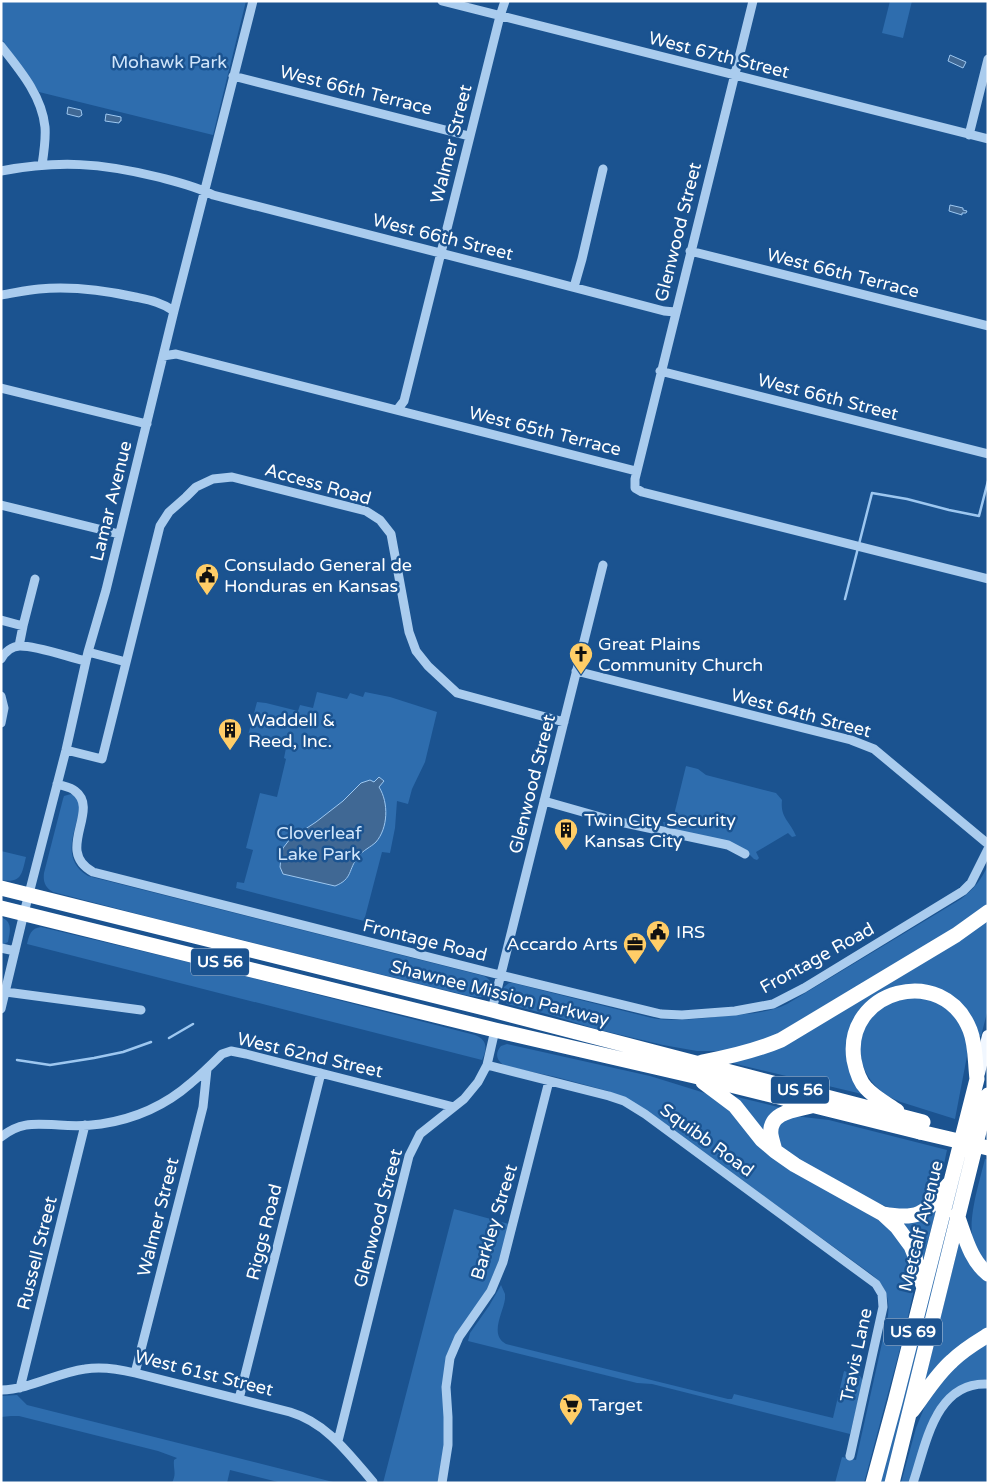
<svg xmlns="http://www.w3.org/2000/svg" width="989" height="1484" viewBox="0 0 989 1484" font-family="'Varela Round',sans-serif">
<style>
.green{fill:#2e6dae}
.water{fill:#406894;stroke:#9dc7f0}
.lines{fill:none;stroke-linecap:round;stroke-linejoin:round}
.stream{stroke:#9dc7f0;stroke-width:2.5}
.minor{stroke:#ace;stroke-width:9}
.major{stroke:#f1f7ff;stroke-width:12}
.highway{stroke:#fff;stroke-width:15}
.highway-bridge{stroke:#fff;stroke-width:15}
.labels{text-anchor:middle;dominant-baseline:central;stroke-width:5;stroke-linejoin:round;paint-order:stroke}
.shield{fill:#1b5390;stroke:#bbcbde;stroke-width:1}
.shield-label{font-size:16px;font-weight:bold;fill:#fff}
.street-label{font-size:18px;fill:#fff;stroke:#1b5390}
.park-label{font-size:18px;fill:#d0e5fa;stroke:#1b5390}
.poi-label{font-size:18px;fill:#fff;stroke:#1b5390;text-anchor:start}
</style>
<rect width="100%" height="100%" fill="#1b5390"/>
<path class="green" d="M1,1h245l-33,134 -174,-43 -38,-54z
M890,1h22l-9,37 -21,-5z
M317,692l30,7 3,-6 13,4 2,-5 25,5 47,15 -12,50 -13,27 -4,15 -11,-3 -2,27 -5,25 -8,-1 -18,69 -128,-33 1,-6 7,1 9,-33 -7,-2 14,-55 17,4 9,-38 -2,-1 2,-10 -39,-9 10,-37 9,1 32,8 2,-6 13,3z
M686,766l12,3 8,6 70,18 6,7c-2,18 8,21 14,36l-4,1 -4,-4 -32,19 3,6 -2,2 -3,-1 -9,-9 -54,-17 -18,-3 -9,-4 -1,-4 9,1z
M71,794c26,12 -23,58 17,82l396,100c12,6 9,22 -4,21 -10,0 -22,-4 -32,-6l-287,-71 -108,-28c-8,-5 -10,-10 -9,-19l19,-74 1,-3z
M1,851l25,6c-4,16 -4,27 -25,23z
M988,865v40l-11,10 -212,126 -44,10h-24l-34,-6 -67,-16 -42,-13 -43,-11 -4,-1 -5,-7 2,-10 5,-4h4l139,35c23,4 46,1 70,-2 22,-2 44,-2 65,-12l174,-105c12,-9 21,-20 27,-34z
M1,917c12,5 9,14 7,25l-4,2h-3z
M988,920v89l-7,27h-3l-56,-50 -65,34 5,74 -130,-31z
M41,927l176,42 258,66c13,5 12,14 7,25l-455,-116c2,-9 4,-16 14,-17z
M924,997c7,3 16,6 22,10 16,13 22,29 21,49l-12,63c-11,-3 -21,-7 -32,-10 -14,-5 -31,-8 -42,-18 -27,-22 -28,-60 -1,-83 12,-9 29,-9 44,-11z
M507,1044l143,32 58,18 159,119 16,10 23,23 8,28 -1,20 -8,36 -41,153h-29l7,-26 14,3 32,-144c2,-19 -3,-31 -17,-42l-99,-72 -164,-111 -52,-14 -51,-11c-8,-5 -11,-12 -4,-20z
M733,1096l49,12 -15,28z
M794,1116l35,4 118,30c-3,13 -5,29 -12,40 -6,10 -16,18 -27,21 -17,3 -61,-25 -77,-34 -12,-7 -45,-22 -52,-33 -4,-8 -2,-14 1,-22z
M985,1159l3,1v106c-5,-7 -11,-15 -14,-23 -8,-20 6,-63 11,-84z
M959,1173l4,1 -76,309h-8z
M454,1209l55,15 -7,29 -17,41 -30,44 -10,100 -7,45h-55z
M936,1210l-14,54 -23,-41 32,-9z
M959,1243l29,37v50l-65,58z
M501,1285l4,9v5c-2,14 -16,36 1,45l222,55h4l2,-5 99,24 11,-47 16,5 3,5 -13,53 -198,-50 -15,-1 -169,-42 2,-8 19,-27z
M988,1342v37l-16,2 -32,23 -7,9 -7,16 -17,54h-8l15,-55 9,-22 28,-39z
M17,1395l10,10 310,78h-55l-52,-13 -3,13h-55c5,-10 1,-13 2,-23l3,-2 -19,-7 -139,-35h-8l-10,1v-21z"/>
<path class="water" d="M950,55l16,7 -3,6 -15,-7z
M68,107l13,3 1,5 -3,2 -12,-3z
M106,114l15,3v4h-1l-1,2 -14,-2z
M950,205l13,3v2l4,1 -1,2h-4v2l-13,-4z
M379,777l5,4 -5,6c10,16 9,41 -3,55 -5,5 -13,8 -18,15 -10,12 -5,22 -23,29l-52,-12 -3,-7 1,-9 2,-10 7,-9 26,-17 27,-21 18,-18 9,-3 4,2z"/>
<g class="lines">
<path class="stream" d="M845,599l27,-106 35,6 42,11 30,6 9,-35
M169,1038l24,-14
M17,1060l33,5 44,-7 29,-6 28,-10"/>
<path class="minor" d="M442,1l546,138
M753,1l-118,478v9l7,4 346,87
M1,46c19,24 41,50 44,81 1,12 -1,25 -3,38
M233,76l236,60
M969,135l19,-76
M1,171c58,-11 100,-8 157,6 19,5 37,9 55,18 150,39 301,76 451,116l11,1
M690,251l298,75
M574,287l8,-28 21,-90
M1,295c13,-2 26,-5 38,-6 32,-3 64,1 96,8 14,3 26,5 39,14
M163,356l13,-2 460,117
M660,371l328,83
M1,388l146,36
M397,410l7,-9 96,-385 5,-15
M1,505l118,29
M1,620l22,6
M19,646l4,-20 12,-47
M88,652l38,10
M1,659c4,-7 11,-13 19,-13 18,0 48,11 66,15
M576,671l275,69 23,9 114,95
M1,696l3,12 -3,15
M66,750l36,9 58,-233 9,-14 17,-15 10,-10 17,-8 19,-2 134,34 14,9 11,14 18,98 7,19 12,15 29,27 107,29
M57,784c6,2 14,3 18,7 26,19 -21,60 18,81l399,101 169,41 21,1 53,-4 38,-7 31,-16 159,-97 8,-8 17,-34
M544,801l67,19 117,25 17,9
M1,948l14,3
M6,992l135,18
M1,1009l23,-96 42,-163 22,-98 18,-62 68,-279 79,-310
M492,1010l111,-445
M487,1065l122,31 15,5 21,13 231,170 6,10 1,13 -33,149
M1,1137c20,-16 35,-13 58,-12 14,1 28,1 42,-1 33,-5 65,-19 90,-41 11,-9 21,-19 31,-29l9,-3 15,3 208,53
M135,1373l68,-266 4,-38
M20,1388l65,-263
M1,1390c30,-1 55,-17 84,-21 17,-3 34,0 50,4l155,39c37,11 59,42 83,70
M239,1399l82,-326
M338,1441l71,-285 11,-22 44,-35 14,-17 9,-17 8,-35
M442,1483l6,-38v-28l-2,-30 4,-29 9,-21 32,-46 12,-29 46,-181
M913,1483c13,-38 22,-102 75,-99"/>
<path class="major" d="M979,1073l9,-37"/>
<path class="highway" d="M1,888l491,122 431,112
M1,908l494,122 199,46 226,56
M702,1062c27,-5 53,-11 79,-22l175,-105 32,-23
M703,1082l32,24 27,34 13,11 20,14 88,49 14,13 14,19 4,10 2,13 7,19
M775,1151c-1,-5 -3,-10 -4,-16 -3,-23 24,-25 40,-29
M883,1214c39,7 42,-2 66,-30
M957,1215c8,21 13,45 31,59
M912,1411c13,-17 24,-36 40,-50 11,-11 23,-18 36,-26
M873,1483l22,-81 82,-323c-2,-16 -1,-34 -7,-49 -27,-68 -127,-40 -116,30 2,10 5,21 12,28 8,9 21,16 31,23
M892,1483l96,-388"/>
<path class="highway-bridge" d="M920,1132l68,16"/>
</g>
<defs>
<g id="civic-pin" transform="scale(1.25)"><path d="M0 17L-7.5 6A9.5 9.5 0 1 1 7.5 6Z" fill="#ffcd67" stroke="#1b5390"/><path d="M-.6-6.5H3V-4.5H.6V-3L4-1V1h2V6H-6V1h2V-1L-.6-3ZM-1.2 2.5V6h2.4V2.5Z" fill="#111"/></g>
<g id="church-pin" transform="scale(1.25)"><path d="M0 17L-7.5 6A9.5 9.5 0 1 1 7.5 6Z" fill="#ffcd67" stroke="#1b5390"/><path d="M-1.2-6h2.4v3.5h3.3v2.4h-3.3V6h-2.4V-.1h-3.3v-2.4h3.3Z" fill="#111"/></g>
<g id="building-pin" transform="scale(1.25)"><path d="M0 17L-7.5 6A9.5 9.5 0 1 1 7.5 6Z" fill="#ffcd67" stroke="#1b5390"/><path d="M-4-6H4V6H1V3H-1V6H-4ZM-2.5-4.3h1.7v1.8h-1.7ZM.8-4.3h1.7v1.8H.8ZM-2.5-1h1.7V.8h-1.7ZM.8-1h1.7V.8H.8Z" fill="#111"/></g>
<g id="office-pin" transform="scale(1.25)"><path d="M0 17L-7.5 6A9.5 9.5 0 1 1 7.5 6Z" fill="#ffcd67" stroke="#1b5390"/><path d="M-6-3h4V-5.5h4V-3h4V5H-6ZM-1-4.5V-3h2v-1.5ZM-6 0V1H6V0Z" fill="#111"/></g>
<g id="supermarket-pin" transform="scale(1.25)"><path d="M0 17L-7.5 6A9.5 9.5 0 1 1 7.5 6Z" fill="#ffcd67" stroke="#1b5390"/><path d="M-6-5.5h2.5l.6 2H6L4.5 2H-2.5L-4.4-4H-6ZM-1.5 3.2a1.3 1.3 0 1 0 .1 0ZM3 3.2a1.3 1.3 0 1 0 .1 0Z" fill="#111"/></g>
</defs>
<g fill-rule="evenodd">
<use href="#civic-pin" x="207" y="575"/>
<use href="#church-pin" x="581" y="654"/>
<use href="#building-pin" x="230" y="730"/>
<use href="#building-pin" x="566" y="830"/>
<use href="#civic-pin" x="658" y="932"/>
<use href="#office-pin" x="635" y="944"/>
<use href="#supermarket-pin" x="571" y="1405"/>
</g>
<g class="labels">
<g class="shield">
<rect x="191" y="948.5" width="58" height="27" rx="4"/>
<rect x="771" y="1076.5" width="58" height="27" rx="4"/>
<rect x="884" y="1318.5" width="58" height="27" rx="4"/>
</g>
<g class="shield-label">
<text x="220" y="962">US 56</text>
<text x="800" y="1090">US 56</text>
<text x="913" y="1332">US 69</text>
</g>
<g class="street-label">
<text transform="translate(719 55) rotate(14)">West 67th Street</text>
<text transform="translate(356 90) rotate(14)">West 66th Terrace</text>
<text transform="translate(451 144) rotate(-76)">Walmer Street</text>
<text transform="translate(678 232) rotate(-76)">Glenwood Street</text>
<text transform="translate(443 237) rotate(14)">West 66th Street</text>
<text transform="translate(843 273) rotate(14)">West 66th Terrace</text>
<text transform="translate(828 397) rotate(14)">West 66th Street</text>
<text transform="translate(545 431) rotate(14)">West 65th Terrace</text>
<text transform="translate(318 484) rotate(16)">Access Road</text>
<text transform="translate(111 501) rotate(-76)">Lamar Avenue</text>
<text transform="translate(801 713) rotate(15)">West 64th Street</text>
<text transform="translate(532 784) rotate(-76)">Glenwood Street</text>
<text transform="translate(425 940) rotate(14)">Frontage Road</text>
<text transform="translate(817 958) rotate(-29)">Frontage Road</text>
<text transform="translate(500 993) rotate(14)">Shawnee Mission Parkway</text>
<text transform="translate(310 1055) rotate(13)">West 62nd Street</text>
<text transform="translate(707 1140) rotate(36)">Squibb Road</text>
<text transform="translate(158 1217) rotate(-76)">Walmer Street</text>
<text transform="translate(378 1218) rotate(-75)">Glenwood Street</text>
<text transform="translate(494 1222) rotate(-73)">Barkley Street</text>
<text transform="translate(921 1226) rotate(-76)">Metcalf Avenue</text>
<text transform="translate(264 1232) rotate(-76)">Riggs Road</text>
<text transform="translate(37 1253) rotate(-76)">Russell Street</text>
<text transform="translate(856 1355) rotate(-78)">Travis Lane</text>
<text transform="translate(204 1373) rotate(14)">West 61st Street</text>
</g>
<g class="park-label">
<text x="169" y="62">Mohawk Park</text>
<text x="319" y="833">Cloverleaf<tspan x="319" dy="21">Lake Park</tspan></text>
</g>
<g class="poi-label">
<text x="224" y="565">Consulado General de<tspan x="224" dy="21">Honduras en Kansas</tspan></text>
<text x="598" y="644">Great Plains<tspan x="598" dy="21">Community Church</tspan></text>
<text x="248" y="720">Waddell &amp;<tspan x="248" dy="21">Reed, Inc.</tspan></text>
<text x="584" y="820">Twin City Security<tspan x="584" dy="21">Kansas City</tspan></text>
<text x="676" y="932">IRS</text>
<text x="618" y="944" text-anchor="end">Accardo Arts</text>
<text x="588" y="1405">Target</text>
</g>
</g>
<rect width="989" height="1484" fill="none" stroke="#ffffff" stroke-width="5"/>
</svg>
